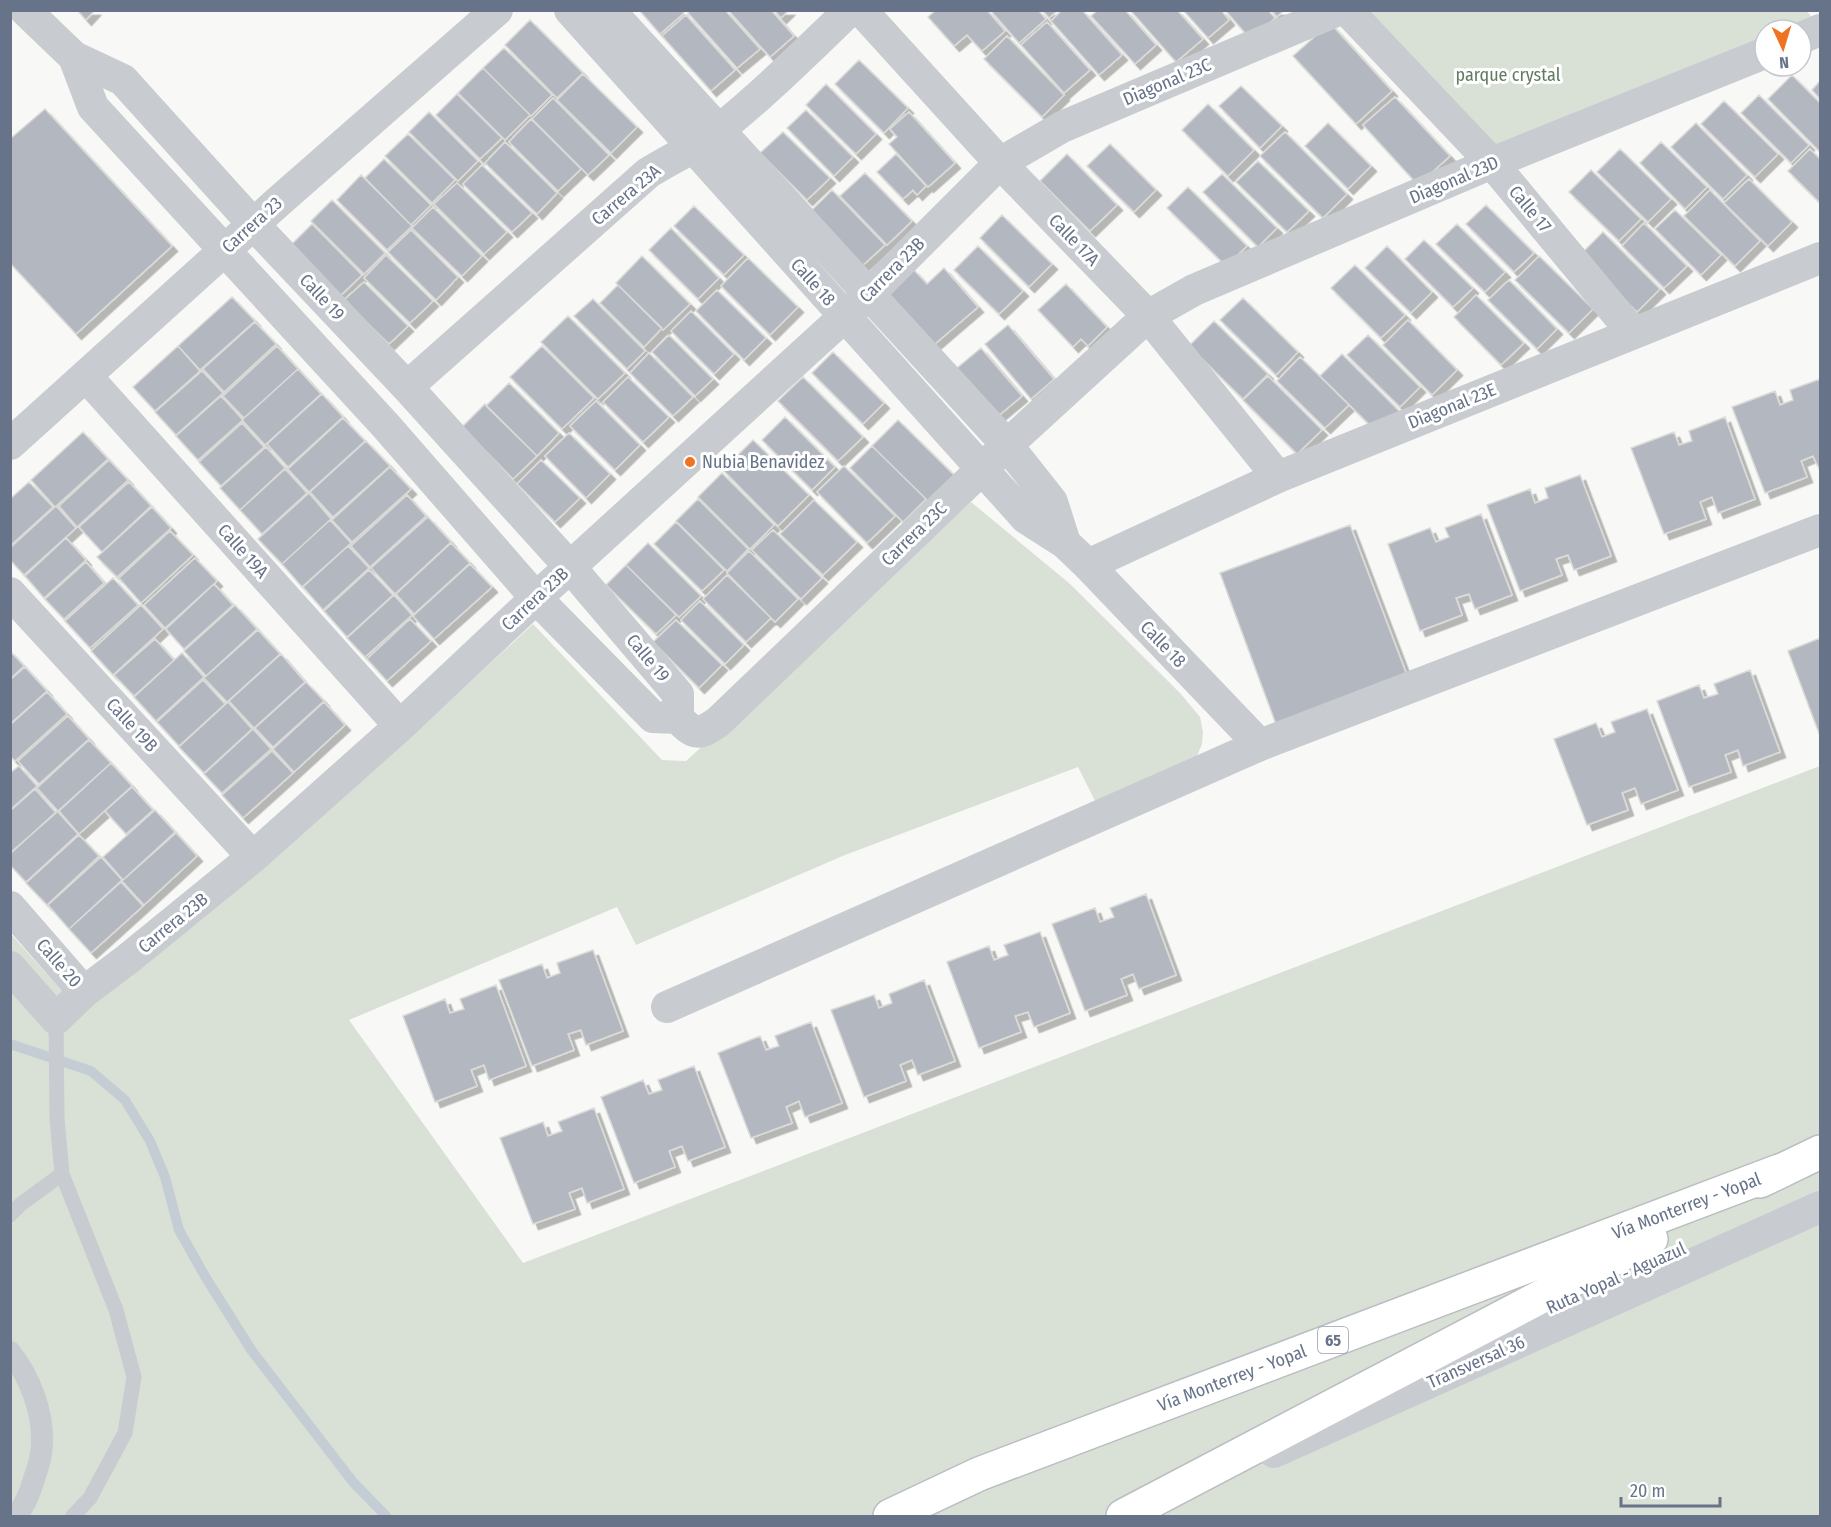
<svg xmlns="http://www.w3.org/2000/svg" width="1831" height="1527" viewBox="0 0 1831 1527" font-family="'Fira Sans Condensed',sans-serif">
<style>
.green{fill:#d9e1d7}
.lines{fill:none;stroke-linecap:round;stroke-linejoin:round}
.stream{stroke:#c5cdd4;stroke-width:10}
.building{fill:#b3b8c0;stroke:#dadad8;stroke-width:1.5;filter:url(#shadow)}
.trunk-casing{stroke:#babdc1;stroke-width:36}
.service{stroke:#c8cbcf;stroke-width:15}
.pedestrian{stroke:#c8cbcf;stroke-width:22}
.minor{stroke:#c8cbcf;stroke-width:32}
.trunk{stroke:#fff;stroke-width:33}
.poi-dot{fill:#ef7320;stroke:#fff;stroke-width:2}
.labels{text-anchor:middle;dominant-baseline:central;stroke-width:6;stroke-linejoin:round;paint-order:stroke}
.shield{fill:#fff;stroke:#949dac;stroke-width:1.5}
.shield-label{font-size:16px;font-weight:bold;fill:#667389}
.park-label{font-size:18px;fill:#627a61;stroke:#fff}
.street-label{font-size:18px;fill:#667389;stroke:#fff}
.poi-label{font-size:18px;fill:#667389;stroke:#fff;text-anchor:start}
</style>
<defs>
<filter id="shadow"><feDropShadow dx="5.5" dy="5.5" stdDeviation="0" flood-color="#0004"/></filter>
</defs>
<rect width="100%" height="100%" fill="#f8f9f6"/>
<path class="green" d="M1377,10h429l8,10 -26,10h-23v9l-274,112 -126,-136z
M971,502l98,81 111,110 20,24 3,15 -1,12 -5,12 -100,49 -19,-38 -233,88 -209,90 -19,-38 -268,113 174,243 1297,-497v750h-1809l-1,-583 69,77 331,-272 123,-114 129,136 24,1z"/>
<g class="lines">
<path class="stream" d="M10,1044l81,27 34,29 25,41 15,36 14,53 27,48 46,73 101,131 33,34"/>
</g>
<path class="building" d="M77,10h18l-9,10z
M639,10h43l2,3 -24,21z
M691,10h34l35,39 -23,19 -49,-55z
M728,10h43l23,26 -24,21z
M774,10h15l-8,8z
M936,10h51l18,21 -23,20 -15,-16 -13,11 -26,-29z
M990,10h48l8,9 -27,24z
M1042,10h16l-9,8z
M1062,10h20l40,45 -23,20 -48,-54z
M1098,10h27l31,35 -21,19 -44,-48z
M1130,10h47l26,29 -27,23z
M1183,10h38l8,10 -21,18z
M1225,10h43l7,8 -24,22z
M1271,10h13l-7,7z
M686,15l49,55 -24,21 -49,-55z
M530,20l53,53 -26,25 -52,-53z
M1047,22l43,48 -26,23 -43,-48z
M1330,23l62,68 -36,33 -63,-68z
M1007,36l57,59 -22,22 -58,-58z
M504,48l48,47 -21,21 -48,-48z
M859,60l49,48 -24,25 -49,-49z
M483,68l47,47 -25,25 -47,-47z
M583,74l54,53 -26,26 -54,-53z
M1792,75l28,28v49l-52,-53z
M1820,81v18l-8,-9z
M826,84l50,50 -20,20 -50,-49z
M1241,86l41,40 -22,22 -41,-42z
M457,94l45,44 -22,21 -44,-44z
M1759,95l50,50 -18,18 -50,-50z
M1395,97l55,59 -32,29 -55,-60z
M553,98l56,57 -21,20 -56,-56z
M1724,101l54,53 -23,23 -54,-53z
M1208,104l46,46 -26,26 -46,-46z
M45,109l127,137 -96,88 -66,-71v-124z
M806,110l47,47 -19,19 -47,-48z
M429,112l49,49 -20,20 -49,-49z
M909,112l46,51 -27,24 -39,-43 8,-7 -7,-8z
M531,119l50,50 -23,22 -49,-49z
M1328,123l43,43 -23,23 -43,-43z
M1696,123l51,52 -24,24 -52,-52z
M783,132l47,46 -23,22 -47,-47z
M1285,132l62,62 -24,24 -63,-62z
M408,134l47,46 -23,23 -47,-47z
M505,142l52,51 -20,21 -52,-51z
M1661,142l46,45 -22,22 -45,-46z
M1110,144l46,46 -22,22 -47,-46z
M1620,149l51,50 -23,23 -51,-50z
M1810,149l10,10v44l-32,-32z
M896,154l30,32 -9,9 -4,-5 -10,9 -26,-27z
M1067,154l50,51 -27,26 -50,-50z
M384,159l47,46 -20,20 -46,-47z
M1258,161l51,50 -22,21 -51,-50z
M482,165l50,48 -20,19 -49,-48z
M1591,170l50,49 -22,22 -50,-49z
M865,173l47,48 -25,24 -47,-49z
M1222,174l55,54 -19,19 -55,-55z
M361,175l51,51 -25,24 -50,-50z
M1749,179l43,43 -24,24 -44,-43z
M457,183l50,49 -23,22 -50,-50z
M1188,187l59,59 -21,20 -59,-58z
M832,190l53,55 -23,21 -52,-54z
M1710,190l50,51 -25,25 -51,-50z
M332,200l53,53 -21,21 -53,-53z
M1486,205l48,48 -20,19 -48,-48z
M694,206l50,49 -20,20 -50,-49z
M433,207l49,49 -20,20 -50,-48z
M1675,210l46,45 -20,20 -46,-46z
M1002,215l50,49 -23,23 -49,-49z
M1644,223l43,43 -23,22 -42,-42z
M312,224l50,51 -23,22 -50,-50z
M1457,224l48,48 -20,20 -49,-48z
M671,228l48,50 -21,21 -49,-49z
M411,230l47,47 -22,23 -48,-48z
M1603,232l57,57 -23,23 -57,-57z
M1424,240l49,48 -20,19 -48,-48z
M978,246l45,45 -24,23 -45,-44z
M1387,246l45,46 -21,21 -46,-45z
M386,255l47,46 -23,22 -46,-45z
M642,256l48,48 -27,26 -47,-47z
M1539,256l54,53 -24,24 -54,-53z
M748,258l50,49 -28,28 -49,-49z
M1355,265l50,50 -24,23 -50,-50z
M944,268l34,39 -49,42 -43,-57 27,-23 14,15z
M1509,280l48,49 -20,20 -49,-49z
M364,282l44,44 -19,18 -45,-44z
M1066,284l41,43 -19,19 -7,-7 -8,8 -35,-37z
M618,285l44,43 -18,19 -44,-44z
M717,290l49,48 -22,22 -48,-49z
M1476,295l48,48 -23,22 -47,-48z
M232,297l23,24 -55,49 -22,-24z
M1243,298l55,54 -22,23 -56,-55z
M593,299l52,52 -18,18 -53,-53z
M691,311l43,43 -20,20 -43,-43z
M568,316l57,57 -27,26 -57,-57z
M1408,320l49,50 -25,25 -49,-50z
M1214,321l54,53 -25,25 -54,-53z
M255,322l21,22 -52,48 -21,-23z
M1008,325l46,54 -23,20 -46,-55z
M669,335l44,44 -18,17 -43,-44z
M1368,335l52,52 -20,20 -53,-52z
M178,346l22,25 -45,40 -22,-24z
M277,346l21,23 -54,49 -21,-22z
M542,346l52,52 -32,31 -52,-52z
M981,348l41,48 -31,26 -40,-49z
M833,352l51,51 -21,21 -51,-51z
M649,353l44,44 -20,19 -43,-43z
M1342,354l59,59 -22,21 -59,-58z
M1300,357l49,48 -24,23 -48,-47z
M298,369l23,25 -56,51 -23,-25z
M202,371l21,22 -47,42 -21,-23z
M1268,376l54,54 -25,24 -54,-54z
M628,377l41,40 -26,25 -40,-40z
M803,377l60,60 -25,24 -60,-60z
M1820,379v92l-7,-15 -12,5 6,16 -42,16 -33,-86 43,-16 5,14 13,-5 -3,-10z
M509,383l50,50 -22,23 -51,-50z
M322,394l21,23 -55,50 -21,-23z
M221,396l22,24 -45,40 -22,-24z
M596,401l44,44 -25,25 -45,-44z
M485,404l52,52 -24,23 -51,-52z
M785,417l50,50 -23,23 -50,-50z
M1725,417l30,82 -37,14 -6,-16 -12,5 6,17 -42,15 -33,-86 43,-16 5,13 13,-4 -3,-10z
M343,418l22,23 -56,51 -21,-23z
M898,420l58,57 -26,26 -58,-57z
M242,423l22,24 -43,39 -22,-24z
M83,432l25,27 -53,48 -24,-27z
M569,433l41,41 -24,24 -41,-42z
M753,440l56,55 -31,31 -55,-56z
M366,441l24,25 -57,51 -23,-25z
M872,446l54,53 -23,23 -53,-54z
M266,447l19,21 -45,42 -20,-22z
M109,460l19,20 -51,47 -18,-21z
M541,460l39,38 -25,24 -38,-38z
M844,466l51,50 -28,27 -50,-51z
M390,467l21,22 -59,53 -20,-22z
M285,469l22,24 -45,41 -22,-24z
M722,473l52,52 -24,24 -52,-52z
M1580,475l31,81 -37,14 -6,-15 -12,4 6,16 -42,16 -33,-86 43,-16 5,14 13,-5 -3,-10z
M29,482l24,25 -43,39v-47z
M129,482l22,24 -49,46 -23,-25z
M309,493l22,26 -49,45 -24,-25z
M407,495l19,21 -56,51 -19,-21z
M698,499l50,50 -21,22 -51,-50z
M814,500l43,42 -34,33 -43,-41z
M56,506l20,22 -52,47 -14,-15v-12z
M152,507l19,21 -54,49 -20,-20z
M1481,514l31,81 -37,14 -6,-15 -13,4 6,17 -42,16 -32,-87 42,-16 6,14 13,-5 -4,-9z
M428,517l23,25 -56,52 -24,-26z
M330,520l21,23 -49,44 -20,-23z
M676,522l48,48 -22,21 -48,-47z
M1350,525l58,153 -131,49 -57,-154z
M773,530l49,48 -21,21 -49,-49z
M170,531l23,24 -52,48 -22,-25z
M66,538l20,22 -42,38 -19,-22z
M451,543l19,20 -56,51 -18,-20z
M648,543l53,53 -22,21 -53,-52z
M348,546l21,22 -46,42 -20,-23z
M749,551l49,48 -23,23 -48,-49z
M195,558l22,23 -52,47 -21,-23z
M86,562l18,21 -40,36 -19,-20z
M470,564l22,23 -58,52 -21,-23z
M626,565l50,50 -20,19 -50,-49z
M369,570l24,25 -46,42 -23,-26z
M727,575l44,43 -25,24 -43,-43z
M113,578l25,27 -48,43 -25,-27z
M214,584l19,21 -49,44 -18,-20z
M394,595l18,20 -47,42 -18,-19z
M700,601l44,44 -19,19 -44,-44z
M141,605l22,24 -50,46 -22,-24z
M235,605l22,24 -51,47 -22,-25z
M410,619l21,22 -44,40 -20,-22z
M676,620l46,45 -23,23 -46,-46z
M258,630l22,24 -53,48 -23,-24z
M1820,638v98l-32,-85z
M155,639l19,21 -40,36 -20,-21z
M10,651l14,15 -14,13z
M182,653l22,24 -48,44 -22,-24z
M281,654l24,28 -51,46 -25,-27z
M25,667l22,24 -37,33v-44z
M1750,670l30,82 -37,14 -5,-16 -13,5 6,17 -42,15 -32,-86 42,-16 5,13 14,-4 -4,-10z
M203,680l22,24 -46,42 -22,-24z
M306,682l18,19 -51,46 -18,-19z
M47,692l20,22 -52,47 -5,-5v-31z
M228,702l24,27 -48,44 -25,-26z
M324,702l21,23 -51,47 -21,-23z
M1647,709l31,81 -37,14 -6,-16 -13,5 6,17 -41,15 -33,-86 42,-16 6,14 13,-5 -4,-10z
M68,716l21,23 -50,45 -21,-23z
M253,729l18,20 -49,44 -18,-19z
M89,740l22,23 -53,48 -21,-23z
M272,751l21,22 -50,45 -21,-23z
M111,763l21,23 -53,48 -20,-23z
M19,766l18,20 -27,24v-37z
M132,787l21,23 -27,24 -21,-23z
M35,789l21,24 -46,40v-42z
M155,810l20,22 -52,48 -20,-23z
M57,811l21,23 -52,48 -16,-17v-11z
M176,833l21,23 -53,49 -22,-24z
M79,835l20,21 -52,49 -21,-22z
M101,857l21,23 -53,49 -21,-24z
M121,882l22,24 -52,47 -22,-24z
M1146,894l30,81 -37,14 -6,-15 -12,5 6,16 -42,16 -33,-87 43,-16 5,14 14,-5 -4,-9z
M1040,932l30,81 -36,14 -6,-15 -13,4 6,16 -42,16 -32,-86 42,-16 5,14 14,-5 -4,-10z
M593,950l30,81 -37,14 -5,-15 -13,4 6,16 -42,16 -33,-86 43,-16 5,14 13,-5 -3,-10z
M924,980l31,81 -37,14 -6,-15 -12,5 6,16 -42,16 -33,-87 43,-15 5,13 13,-5 -3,-9z
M496,985l30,81 -37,14 -5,-15 -13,5 6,16 -42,16 -32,-86 42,-17 5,14 14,-4 -4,-10z
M811,1022l31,81 -37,14 -6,-16 -13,6 6,16 -41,15 -33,-85 42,-17 6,14 13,-4 -4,-10z
M694,1066l31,81 -37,14 -6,-15 -13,5 6,16 -41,16 -33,-86 42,-17 6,14 13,-4 -4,-10z
M594,1108l30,81 -37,14 -5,-15 -13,5 6,16 -42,15 -33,-86 43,-16 5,14 14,-5 -4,-9z"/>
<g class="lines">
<g class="trunk-casing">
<g id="trunk">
<path d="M1760,1181l60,-29"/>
<path id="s1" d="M890,1516l89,-42 800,-303"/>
<path d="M1123,1516l528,-277"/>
</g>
</g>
<path class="service" d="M56,1019l1,99 5,56 54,136 18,67 -9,56 -35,65 -17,18
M10,1215l11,-11 41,-30"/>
<path class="pedestrian" d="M10,1352c20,25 33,59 32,91 0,12 -4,25 -8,36 -4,14 -9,27 -18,37"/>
<path class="minor" d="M25,10l49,47 49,23 131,145 153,162 163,180 108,127v24
M570,10l456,508 39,25 23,22 172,180
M609,10l398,435 45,57 13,41
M861,10l139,153 148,153 130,161
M1347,10l145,153 141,170
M1801,38l19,-8
M74,57l19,50 293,319 150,172 117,119 25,1
M86,376l314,350
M407,387l241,-214c24,-15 49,-26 71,-43 46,-37 88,-79 131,-120
M10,444l268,-242 219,-192
M1088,565l190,-88 542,-219
M10,593l243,264
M678,718c17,18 21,17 40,4l289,-277 141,-129 46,-26 298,-127 273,-110
M10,907l74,85
M10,967l46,52 28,-27 45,-34 124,-101 147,-131 136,-128 333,-304 131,-131 62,-36 276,-117
M667,1007l593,-262 560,-215
M1274,1452l546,-245"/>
<use href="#trunk" class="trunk"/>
</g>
<circle class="poi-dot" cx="690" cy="462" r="6"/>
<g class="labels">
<rect class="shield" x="1318" y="1327" width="30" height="26" rx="4.5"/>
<g class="shield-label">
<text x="1333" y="1340">65</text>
</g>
<g class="park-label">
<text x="1508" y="75">parque crystal</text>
</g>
<g class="street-label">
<text transform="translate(1167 82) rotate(-23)">Diagonal 23C</text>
<text transform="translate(1454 180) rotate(-23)">Diagonal 23D</text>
<text transform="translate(626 195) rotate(-40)">Carrera 23A</text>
<text transform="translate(1530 209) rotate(50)">Calle 17</text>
<text transform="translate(252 225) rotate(-42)">Carrera 23</text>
<text transform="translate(1074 240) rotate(46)">Calle 17A</text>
<text transform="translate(892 270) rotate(-45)">Carrera 23B</text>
<text transform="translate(813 282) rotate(48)">Calle 18</text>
<text transform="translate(322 297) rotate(47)">Calle 19</text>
<text transform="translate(1452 406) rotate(-22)">Diagonal 23E</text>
<text transform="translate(914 534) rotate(-44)">Carrera 23C</text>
<text transform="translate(243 551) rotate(48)">Calle 19A</text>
<text transform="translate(535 599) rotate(-43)">Carrera 23B</text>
<text transform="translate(1163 644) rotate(46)">Calle 18</text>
<text transform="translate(648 658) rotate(50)">Calle 19</text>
<text transform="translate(132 725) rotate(47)">Calle 19B</text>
<text transform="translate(173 923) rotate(-39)">Carrera 23B</text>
<text transform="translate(59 963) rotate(49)">Calle 20</text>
<text stroke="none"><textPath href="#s1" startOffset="855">Vía Monterrey - Yopal</textPath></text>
<text transform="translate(1616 1278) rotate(-24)">Ruta Yopal - Aguazul</text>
<text transform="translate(1476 1362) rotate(-24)">Transversal 36</text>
<text stroke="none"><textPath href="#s1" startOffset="369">Vía Monterrey - Yopal</textPath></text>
</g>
<g class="poi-label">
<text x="702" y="462">Nubia Benavidez</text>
</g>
</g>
<rect width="1831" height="1527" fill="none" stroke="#667389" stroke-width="24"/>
<g transform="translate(1783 48) rotate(176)"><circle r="28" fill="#ffffff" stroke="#c2c7d0" stroke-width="1.5"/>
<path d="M0-4.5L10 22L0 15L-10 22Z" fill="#ef7320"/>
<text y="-9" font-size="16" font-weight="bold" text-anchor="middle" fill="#667389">N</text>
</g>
<path d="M1621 1497v9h99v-9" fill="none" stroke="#667389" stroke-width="3"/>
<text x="1630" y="1497" font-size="18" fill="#667389" stroke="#ffffff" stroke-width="4.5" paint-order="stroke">20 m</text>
</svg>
